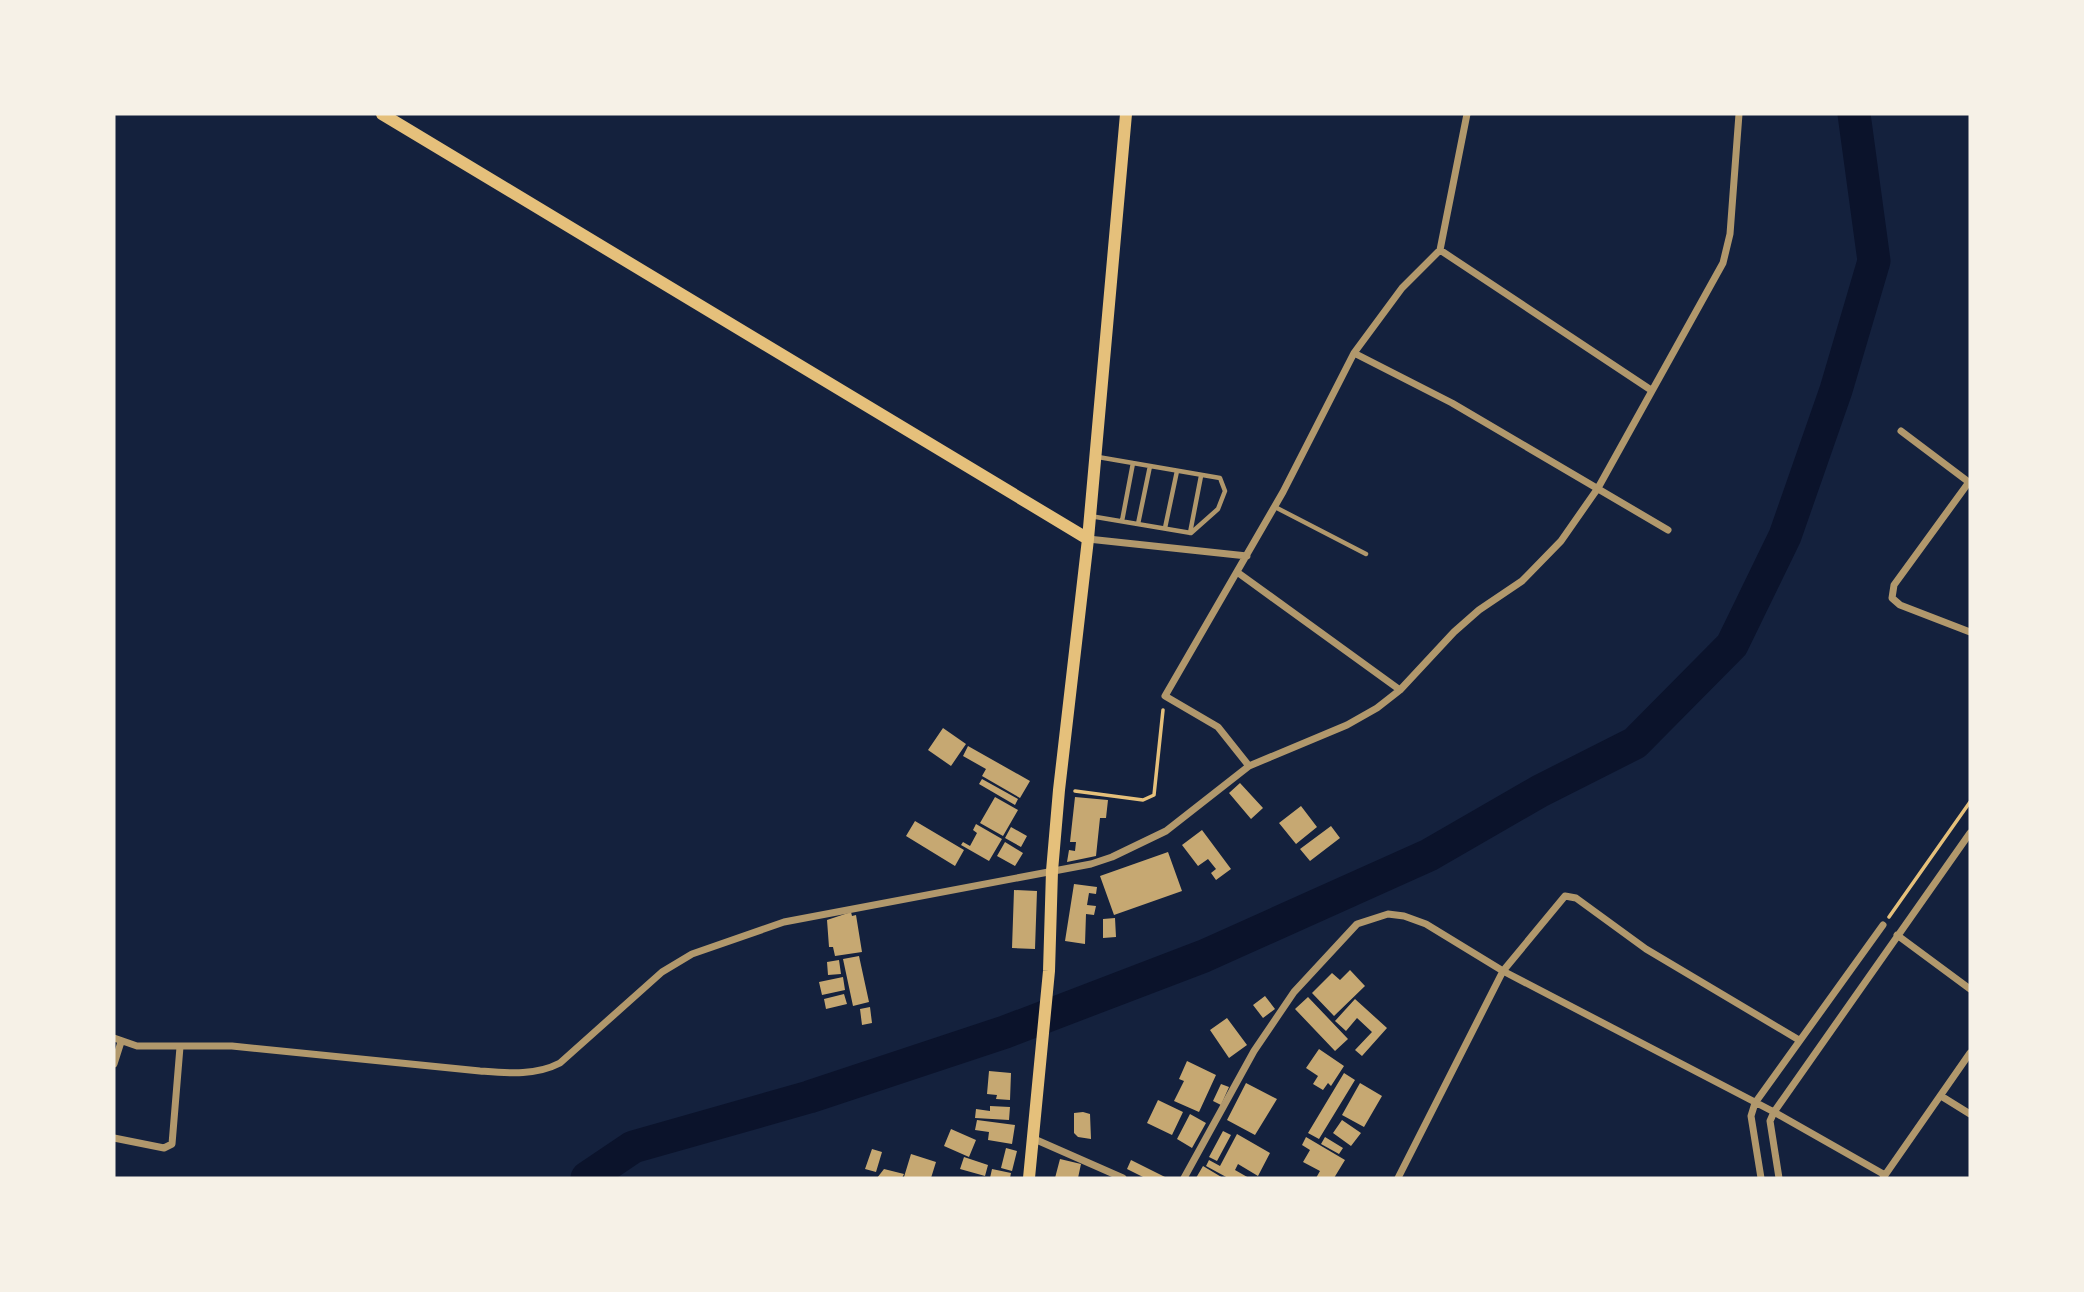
<svg xmlns="http://www.w3.org/2000/svg" width="2084" height="1292" viewBox="0 0 2084 1292" font-family="'Golos Text',sans-serif">
<style>
.lines{fill:none;stroke-linecap:round;stroke-linejoin:round}
.river{stroke:#0b132b;stroke-width:33}
.building{fill:#c6a872}
.path{stroke:#e5c07b;stroke-width:3.5}
.service{stroke:#b1986c;stroke-width:4.5}
.minor{stroke:#b1986c;stroke-width:7}
.secondary{stroke:#e5c07b;stroke-width:12}
</style>
<rect width="100%" height="100%" fill="#14213d"/>
<g class="lines">
<path class="river" d="M587,1178l46,-31 176,-50 196,-65 199,-76 225,-101 111,-64 95,-48 97,-98 53,-109 51,-146 38,-129 -20,-147"/>
</g>
<path class="building" d="M943,728l23,16 -15,22 -23,-16z
M968,746l62,35 -10,17 -38,-22 4,-7 -23,-13z
M982,779l36,20 -3,6 -36,-21z
M1240,783l23,25 -12,11 -22,-26z
M995,797l23,13 -15,26 -23,-13z
M1075,797l33,3 -2,18h-6l-4,38 -29,6 2,-12 6,1 1,-9h-6z
M1301,806l16,21 -21,17 -17,-21z
M915,821l49,29 -9,16 -49,-30z
M976,824l26,15 -13,22 -28,-16 2,-3 7,4 7,-13 -4,-3z
M1331,826l9,12 -30,23 -10,-12z
M1011,827l16,9 -6,11 -16,-9z
M1202,830l29,39 -15,11 -5,-7 5,-4 -8,-10 -10,7 -16,-21z
M1005,842l18,11 -8,13 -18,-10z
M1168,852l14,39 -68,24 -14,-39z
M1074,884l23,3 -1,7 -7,-1 -2,12 9,1 -2,9 -8,-1 -1,30 -20,-3z
M1014,890l23,1 -2,58 -23,-1z
M851,912l1,4 4,-1 6,37 -27,4 -2,-9h-4l-2,-27z
M1115,918l1,19 -13,1v-19z
M859,956l10,46 -16,4 -10,-47z
M839,960l2,14 -13,1 -1,-13z
M1350,970l15,16 -31,30 -22,-23 20,-20 8,7z
M843,977l2,13 -23,5 -3,-13z
M844,994l3,10 -21,5 -2,-10z
M1265,996l10,13 -12,9 -10,-13z
M1308,997l40,42 -13,12 -40,-42z
M1355,999l32,29 -25,28 -7,-6 17,-18 -15,-14 -11,13 -11,-10z
M870,1007l2,16 -10,2 -2,-16z
M1227,1018l20,27 -18,13 -19,-28z
M1319,1049l25,17 -13,20 -3,-3 -5,7 -10,-6 5,-8 -12,-8z
M1187,1061l29,14 -17,37 -25,-11 10,-20 -5,-2z
M989,1071l22,2 -1,27 -14,-1 1,-4 -10,-1z
M1344,1073l11,7 -36,59 -11,-6z
M1246,1083l31,16 -22,36 -28,-15z
M1360,1083l22,13 -18,31 -22,-12z
M1221,1084l8,3 -8,18 -8,-4z
M1158,1100l25,12 -11,23 -25,-12z
M990,1106l20,1 -1,13 -34,-2 1,-9 14,2z
M1083,1112l7,2 1,25 -13,-2 -4,-4v-20z
M1190,1114l16,9 -14,25 -15,-9z
M977,1120l38,5 -3,19 -24,-4 1,-8 -14,-2z
M1342,1120l19,13 -10,13 -18,-13z
M951,1129l25,11 -7,17 -25,-11z
M1223,1131l8,4 -14,26 -8,-4z
M1237,1134l33,19 -12,23 -20,-12 -3,6 14,8h-21l-22,-12 3,-6 11,6z
M1306,1137l39,23 -11,18h-18l4,-7 -17,-9 7,-12 -8,-5z
M1325,1137l18,11 -4,6 -18,-10z
M1006,1148l11,3 -5,20 -11,-3z
M872,1149l10,3 -6,20 -11,-3z
M911,1154l25,8 -5,16 -27,-1z
M964,1157l24,8 -3,11 -25,-7z
M1060,1159l21,5 -3,14h-23z
M1131,1160l36,18h-22l-18,-9z
M1203,1166l20,12h-27z
M884,1169l20,5 -2,4h-25z
M992,1169l19,4 -1,5h-20z"/>
<g class="lines">
<path class="path" d="M1075,791l68,9 11,-5 9,-85
M1889,917l81,-115"/>
<path class="service" d="M1275,507l91,47
M1090,516l101,17 27,-24 7,-18 -5,-13 -122,-21
M1122,521l11,-58
M1138,524l12,-58
M1165,528l12,-57
M1190,533l11,-57"/>
<path class="minor" d="M1440,250l211,140
M1354,353l98,50 216,127
M1901,431l69,52
M1969,482l-75,103 -2,13 8,7 70,27
M1088,539l159,17
M1237,572l163,118
M1249,766l-31,-39 -53,-31 118,-204 71,-139 48,-65 38,-38 27,-136
M1897,935l73,54
M114,1038l23,8h95l248,25c27,2 55,5 80,-8l102,-91 30,-18 92,-32 307,-58 21,-7 54,-26 83,-65 98,-41 30,-17 23,-18 54,-58 25,-22 43,-29 39,-40 37,-53 125,-225 7,-29 9,-120
M114,1064l7,-22
M1941,1096l29,18
M114,1138l50,10 8,-4 8,-97
M1032,1138l91,40
M1184,1178l70,-127 40,-59 63,-68 31,-10 16,2 22,8 77,47 271,141 111,63
M1398,1178l105,-207 62,-75 11,2 70,51 153,91
M1761,1178l-10,-62 4,-13 128,-178
M1779,1178l-9,-57 4,-9 196,-279
M1883,1178l87,-125"/>
<path class="secondary" d="M382,114l706,425
M1029,1178l20,-207 3,-100 7,-81 29,-251 38,-425"/>
</g>
<rect width="2084" height="1292" fill="none" stroke="#f6f1e7" stroke-width="231"/>
</svg>
